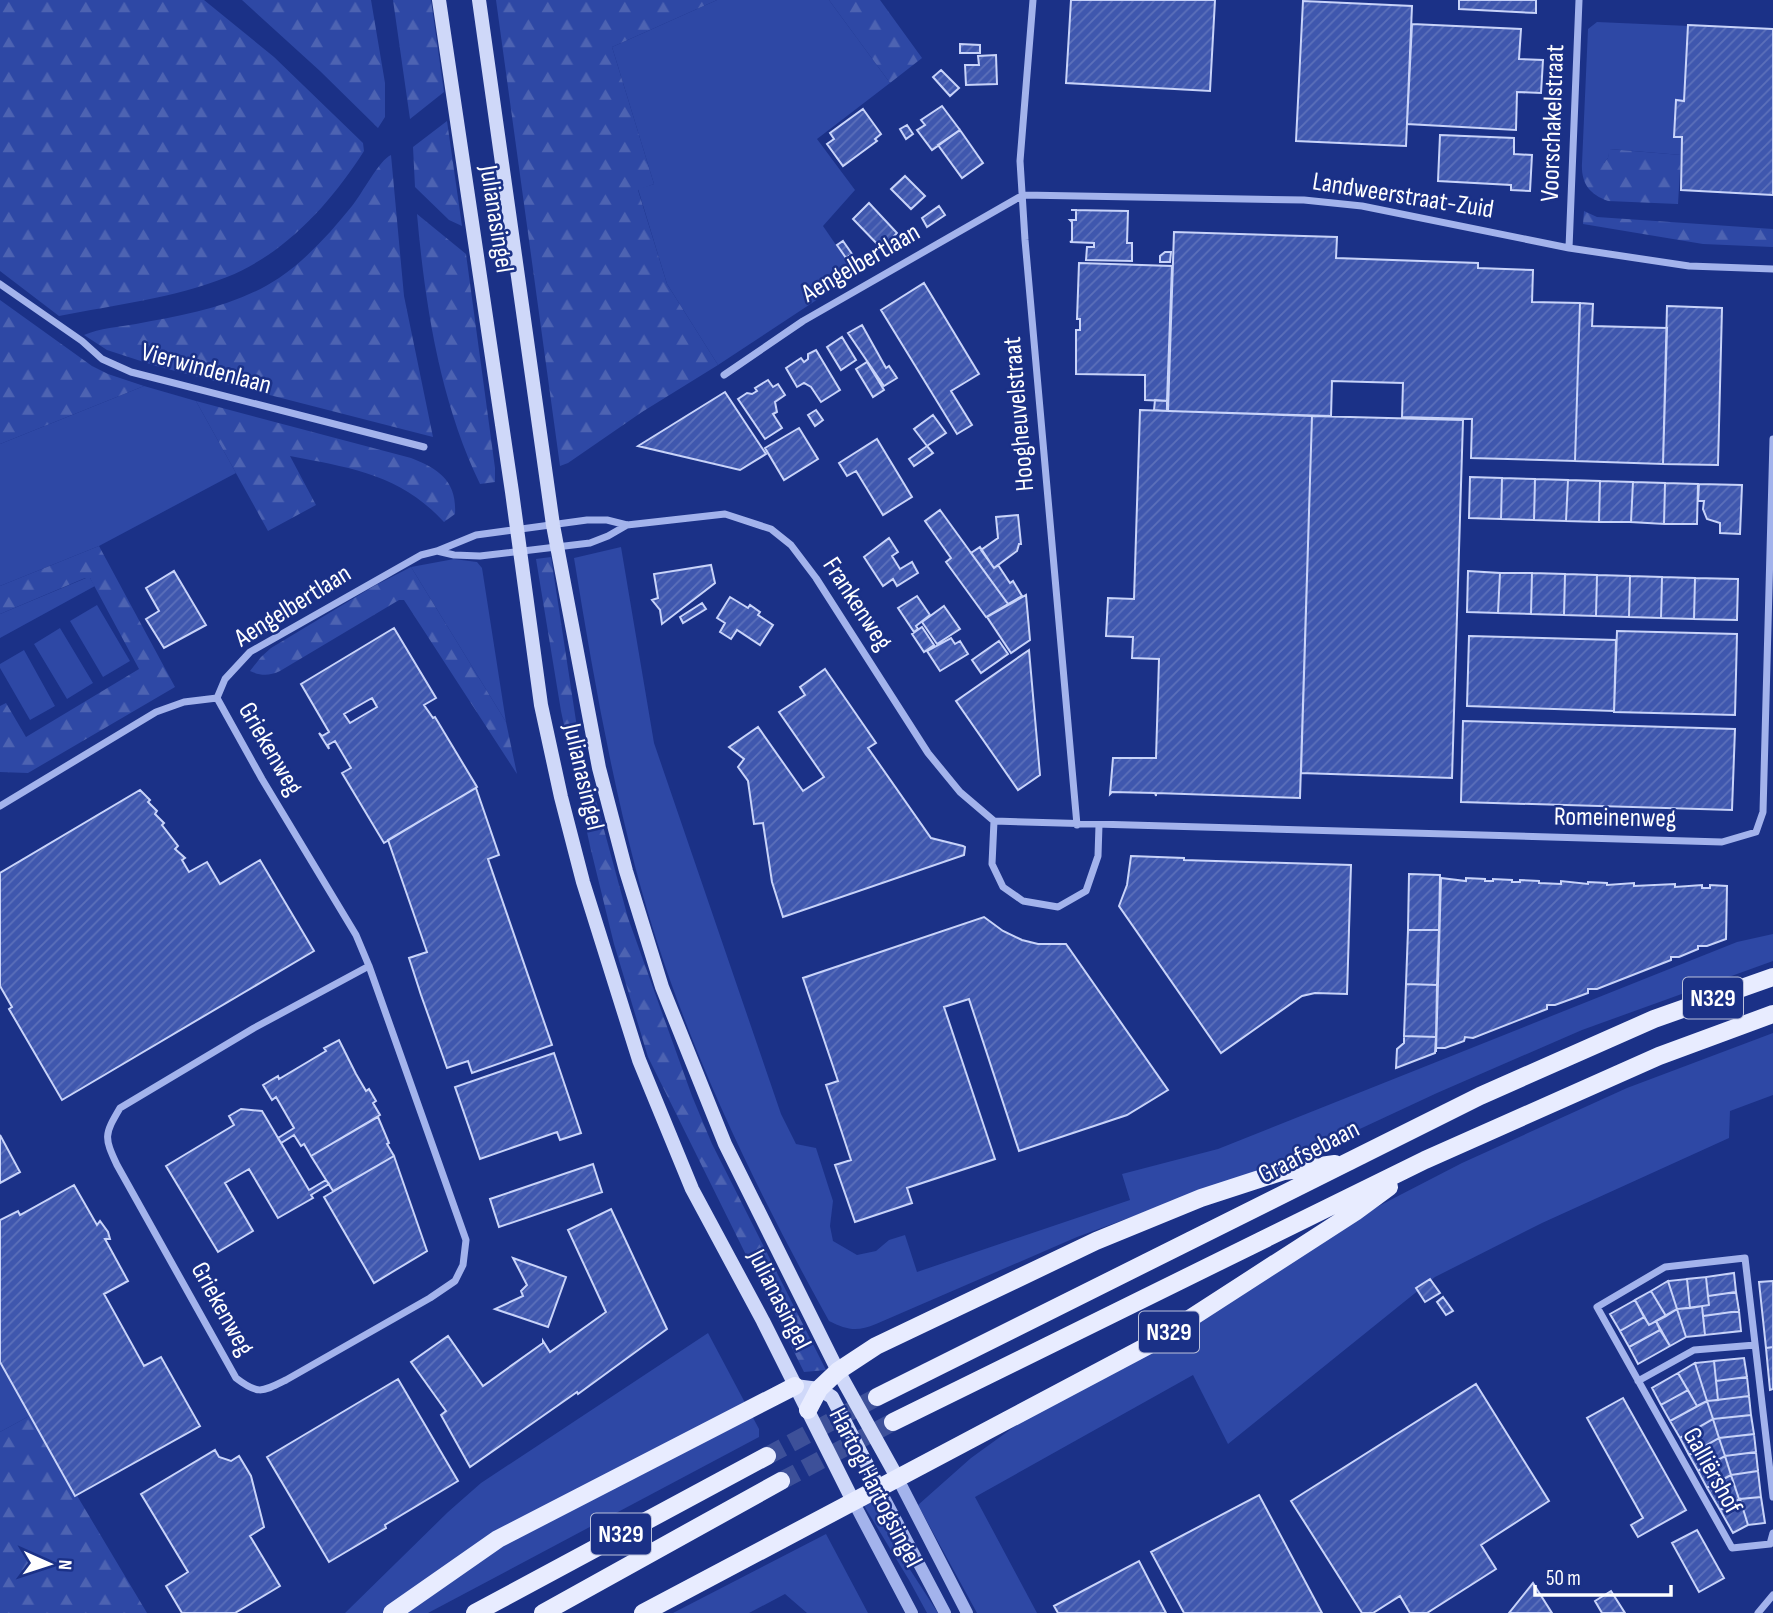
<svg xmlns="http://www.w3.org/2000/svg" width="1773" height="1613" viewBox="0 0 1773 1613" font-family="'Sofia Sans Condensed',sans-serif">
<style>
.grass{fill:#2e48a5}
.forest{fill:url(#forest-firs)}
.building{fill:url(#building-hatch);stroke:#c8d3f9;stroke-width:2;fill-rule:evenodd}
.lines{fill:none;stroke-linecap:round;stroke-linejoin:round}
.primary-tunnel{stroke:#3d5099;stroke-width:18;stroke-dasharray:18 9;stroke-linecap:butt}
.minor{stroke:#a3b3ec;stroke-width:7}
.tertiary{stroke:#a3b3ec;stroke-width:12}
.secondary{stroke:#cfd8f9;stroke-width:14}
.primary{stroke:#e8ecff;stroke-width:18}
.labels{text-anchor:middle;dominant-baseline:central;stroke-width:5;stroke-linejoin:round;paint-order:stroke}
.shield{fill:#1b3187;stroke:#bbc1db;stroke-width:2}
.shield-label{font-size:24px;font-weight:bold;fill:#fff}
.street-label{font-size:26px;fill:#fff;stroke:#1b3187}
</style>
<defs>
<pattern id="forest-firs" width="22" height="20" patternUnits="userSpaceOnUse" patternTransform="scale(1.75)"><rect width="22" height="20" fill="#2e48a5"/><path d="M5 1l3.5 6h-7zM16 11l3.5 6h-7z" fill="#4d63b2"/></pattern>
<pattern id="building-hatch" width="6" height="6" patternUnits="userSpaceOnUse" patternTransform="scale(1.75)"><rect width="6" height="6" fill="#3f57ae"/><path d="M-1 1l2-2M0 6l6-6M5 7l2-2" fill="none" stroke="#5c70ba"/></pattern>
</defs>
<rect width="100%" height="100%" fill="#1b3187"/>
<path class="grass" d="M717,0h112l61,83 -73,56 38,51 -32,36 33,48 -138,91 -51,-81 -29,-95 16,-5 -42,-137z
M1597,22l92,4 -8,129 -71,-6 -2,9 -4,5h-22l6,-134z
M144,386l52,15 40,72 -137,73 -99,40v-142z
M621,547l33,196 127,371 15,30 20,4 17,53 -3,25 3,15 24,14 19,-4 13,-11 16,-5 12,37 213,-72 -8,-26 96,-25 519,-207 36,-8v27l-191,69 -145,63 -118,55 -242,89 -201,87c-19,8 -29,6 -47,-3 -80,-144 -151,-292 -193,-451 -27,-103 -45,-207 -62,-312z
M454,559l23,3 5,6 24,154 -95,-155z
M86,578h4l5,8 -95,52v-24z
M97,605l33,56 -27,16 -33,-56z
M60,628l33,55 -26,16 -33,-55z
M24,650l31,56 -25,14 -30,-52v-4z
M1773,1033v62l-43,16 -1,27 -187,85 -107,54 -207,167 -35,-69 -218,122 62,116h-60l-59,-108 53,-47 54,-39 346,-209 91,-47 165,-75z
M708,1333l51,96v8l-331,176h-83l103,-101 33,-29z
M0,1354l33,60 -33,18z
M872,1498l26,53 40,62h-11l-18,-33 -46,-76z
M826,1534l42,79h-61l-22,-19 -36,19h-76z"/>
<path class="forest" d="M0,0h204l70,57 89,86 1,8c-33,52 -79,103 -137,126 -53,21 -112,28 -168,39l-59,-45z
M242,0h129l14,83v34l-7,11 -58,-57z
M393,0h38l13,92 -34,27z
M496,0h221l-105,47 42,137 -16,6 29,94 51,81 -76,47 -74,51 -8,3z
M829,0h51l42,58 -32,25z
M447,121l15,105 -13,-6 -34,-33 -2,-40z
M1609,149l72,6 -3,49 -70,-3c-19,-7 -27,-18 -26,-38h22l4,-5z
M391,155l13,141 29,141 -277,-71 -49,-16 -23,-15c16,-7 35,-8 52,-11 49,-9 101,-18 143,-46 28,-19 52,-46 73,-72 10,-12 27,-46 39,-51z
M1584,211l13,6 176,12v18l-70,-3 -120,-20z
M417,214l49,40 29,214v14l-15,2c-40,-83 -55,-179 -63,-270z
M0,300l92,66 16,8 36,12 -144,58z
M196,401l215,57c28,11 46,23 44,56l-11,8c-44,-48 -93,-54 -154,-66l26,49 -48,26z
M99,546l76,141 -147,86 -28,-1v-66l6,-3 20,34 113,-68 -49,-91h-5l-85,36v-28z
M551,557l27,177 50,184 64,178 20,48 114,226 -22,2 -156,-315 -34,-113 -24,-98 -29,-135 -25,-152z
M411,567l95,155 11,52 -113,-174h-5l-119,71c-11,5 -19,5 -30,0l11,-14 10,-9 103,-62z
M33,1414l46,85 68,114h-147v-181z"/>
<path class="building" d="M1071,0h144l-5,91 -144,-8z
M1459,0h77v13l-77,-4z
M1303,1l109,5 -6,140 -110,-5z
M1412,24l109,5 -2,30 24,1 -2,33 -24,-1 -1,38 -109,-6z
M1688,25l85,4v166l-92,-5 1,-53h-8l2,-37 8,1z
M960,44l20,1v8h-20z
M996,55l1,29 -31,1 -1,-20h14l-1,-9z
M941,70l18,18 -9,8 -17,-19z
M942,106l18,24 -28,20 -15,-20 8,-5 -4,-5z
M863,109l18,25 -6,5 2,2 -34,25 -16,-22 7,-5 -4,-6z
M907,125l6,9 -7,5 -6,-10z
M960,130l23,33 -21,15 -24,-33z
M1440,135l74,3v16l18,1 -2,36 -19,-1v-5l-73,-4z
M905,176l20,20 -14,13 -20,-20z
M869,203l28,30 -15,16 -29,-30z
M939,206l6,9 -18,12 -5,-9z
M1071,210l57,1 -1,32h5v18l-46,-1 1,-13h7v-4l-24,-1 2,-1v-19l-2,-2h6v-10z
M1174,232l163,5 -1,21 142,5v5l55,2 -1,32 48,1 -5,158 -104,-3 1,-39 -70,-2 1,-34 -71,-2 -1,35 -163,-5z
M843,241l9,13 -6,4 -9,-13z
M1165,252h6l-1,10h-10v-6z
M1079,263l93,3 -5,135 -22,-1v-25l-69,-1v-44h4v-11h-3z
M924,283l55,91 -28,17 21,34 -15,9 -76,-124z
M1580,303l13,1 -1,22 75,2 -4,136 -88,-3z
M1667,306l55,2 -4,157 -55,-1z
M862,325l24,43 3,-2 8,12 -13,8 -36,-53z
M842,337l14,23 -15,10 -14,-23z
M816,350l24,40 -19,12 -10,-15 -7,-4 -7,4 -11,-19 15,-10 3,4 4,-3v-5z
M867,362l17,28 -11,7 -17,-28z
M768,380l5,7 5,-3 7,11 -10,7 2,10 -4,2 9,14 -17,11 -27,-40 9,-6 5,1 5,-3 -2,-3z
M725,392l41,62 -26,16 -102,-24z
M1155,400l12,1v10l-13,-1z
M816,410l7,10 -8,6 -7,-11z
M1140,410l172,6 -12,382 -144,-5v3l-1,-3 -43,-1 -2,2 3,-36h43l3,-99 -27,-1 1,-21 -27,-1 2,-38 26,1z
M933,415l13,18 -19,13 -13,-17z
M1312,416l151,4 -11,358 -151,-5z
M799,428l19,31 -34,21 -19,-32z
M877,439l35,58 -29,18 -27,-44 -9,5 -8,-13z
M927,446l6,7 -19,13 -5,-7z
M1470,477l32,1 -1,41 -32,-1z
M1502,478l33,1 -1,41 -33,-1z
M1535,479l33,1 -2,41 -32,-1z
M1568,480l32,1 -1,41 -33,-1z
M1600,481l33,1 -2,40h-32z
M1633,482l32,1 -1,41 -33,-2z
M1665,483l33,1 -1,40h-33z
M1699,484l43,1 -2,49 -20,-1v-10l-13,-4 -4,-10 1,-8h-6z
M940,510l68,94 -22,13 -40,-55 5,-4 -26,-37z
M1018,515l3,29h-2l-2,7 -23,17 -13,-18 17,-12 -2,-21z
M889,538l9,14 -6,4 8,13 12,-7 6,11 -21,13 -4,-7 -10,7 -19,-29z
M980,547l14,21 4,-3 12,18 3,-2 9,15 -14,8 -37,-51z
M711,565l4,18 -53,41 -2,-14 -8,-10 6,-2 -4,-24z
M174,571l32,54 -42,23 -18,-29 13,-8 -13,-23z
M1468,571l32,2 -2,40 -31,-1z
M1500,573h32l-1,41 -33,-1z
M1532,573l33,1 -1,41 -33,-1z
M1565,574l32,1 -1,41 -32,-1z
M1597,575l33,1 -1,41 -33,-1z
M1630,576l32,1 -1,41 -32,-1z
M1662,577l33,1 -1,41 -33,-1z
M1695,578l43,1 -1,41 -43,-1z
M1026,595l4,45 -19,13 -24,-36z
M917,596l13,19 -14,11 2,3 -4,3 -16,-24z
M730,597l18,11 2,-3 10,7 -2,3 15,10 -13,20 -23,-15 -6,9 -11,-7 5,-9 -8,-5z
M702,603l4,6 -23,14 -3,-6z
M944,606l16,23 -23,15 -15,-22z
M922,627l12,18 -10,7 -12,-18z
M394,628l42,70 -12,7 9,13 2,-1 42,70 -93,56 -42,-70 9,-5 -16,-27 -7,4 1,4 -10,-16 3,3 7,-4 -28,-48zM372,698l5,9 -27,16 -6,-9z
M1617,631l120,3 -2,81 -121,-3z
M1469,636l147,4 -2,71 -147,-5z
M951,638l4,6 5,-3 8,13 -28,17 -13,-20z
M999,641l9,13 -27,19 -9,-13z
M1029,650l11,125 -22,15 -62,-89z
M825,669l51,74 -8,5 63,90 32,8 2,1 -1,8 -181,62 -11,-35 -9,-59 -9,1 -6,-43 -10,-14 6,-8 -15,-12 29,-20 45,64 21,-14 -45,-65 26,-17 -5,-8z
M1463,721l272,8 -3,81 -271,-8z
M476,788l23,67 -11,4 64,186 -80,28 -4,-12 -21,7 -26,-73 -12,-37 18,-6 -39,-112z
M140,790l10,10 -2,2 9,9 -2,3 9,9 -2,2 16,21 -3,3 10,9 -3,2 7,12 18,-10 13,22 40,-24 54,91 -252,149 -53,-91 3,-2 -12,-21v-113z
M1131,856l53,2v2l167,5 -4,129 -32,-1 -13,3 -81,57 -102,-147 8,-21z
M1409,874l31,1 -1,55h-31z
M1441,878l25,3v-3l19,1v2h8v-2l19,1v2h8v-2l19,1v2l22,1v-3l27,3v-2l19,1v2l27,-2v3l41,-2v3l27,-2v3h8v-3l17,1 -1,53 -19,7h-9v3l-19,8h-8v3l-74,29h-9v4l-33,12h-8v4l-74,29 -8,-1 -1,4 -19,7h-9v4z
M984,917l19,14 19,9 16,4h28l102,146 -41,25 -108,36 -50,-152 -25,8 51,152 -88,29 5,15 -57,19 -20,-57 16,-5 -25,-75 12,-4 -35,-103z
M1408,930h31l-2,55 -31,-1z
M1406,984l31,1 -1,52 -32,-1z
M1404,1036l32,1 -1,16 -39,15 1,-19 7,-6z
M339,1040l17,34 10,17 3,-2 7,12 -3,2 7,12 -69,41 -7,-12 -3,2 -7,-11 -13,8 -3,-5 16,-10 -18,-31 -4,3 -9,-15 15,-9 1,3 47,-28 -2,-3z
M554,1053l27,80 -21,7 -3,-8 -77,27 -25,-72z
M241,1109l21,2 47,79 17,-10 3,4 -18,11 2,3 -35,20 -29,-49 -24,14 28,48 -35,21 -52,-86 68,-41 -5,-9z
M378,1117l11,26 -2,1 7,12 -61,35 -22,-35z
M0,1135l20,37 -20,11z
M394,1156l33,95 -53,32 -50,-86z
M593,1164l9,28 -103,35 -9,-28z
M74,1185l23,40 3,-4 8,11 2,7h-5l23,42 -24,13 40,72 17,-9 39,69 -125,70 -75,-134v-142l18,-9 2,4z
M611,1209l56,120 -89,65 -1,-2 -107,75 -29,-52 5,-4 -35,-49 37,-26 35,50 60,-43v-2l7,11 56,-40 -38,-82z
M513,1258l53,19 -18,50 -53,-18 28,-13 -2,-5 6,-6z
M1734,1273l2,19 -28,4 -2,-19z
M1706,1277l3,28 -19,3 -3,-29z
M1430,1279l10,14 -15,9 -9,-14z
M1687,1279l3,29 -13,1 -9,-28z
M1668,1281l9,28 -11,7 -15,-25z
M1773,1281v66l-7,1 -7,-66z
M1651,1291l15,25 -17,9 -14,-25z
M1736,1292l3,19 -36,5 -1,-10 7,-1 -1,-9z
M1443,1297l10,14 -7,4 -9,-13z
M1635,1300l9,17 -24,14 -10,-17z
M1702,1306l3,29 -19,2 -9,-28z
M1677,1309l9,28 -16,9 -14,-25z
M1739,1311l2,20 -36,4 -2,-19z
M1644,1317l5,8 7,-4 4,9 -31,17 -9,-16z
M1660,1330l10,16 -32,18 -9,-17z
M1773,1347v42l-3,1 -4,-42z
M1744,1358l3,19 -31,4 -2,-20z
M1714,1361l4,39 -11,1 -12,-38z
M1695,1363l12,38 -10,5 -19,-33z
M1678,1373l10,17 -27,15 -9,-17z
M1747,1377l2,19 -31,4 -2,-19z
M398,1379l60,102 -73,44 1,3 -57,34 -62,-105z
M1476,1384l73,117 -68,44 15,24 -69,44h-17l-10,-17 -27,17h-11l-71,-112z
M1688,1390l9,16 -27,15 -9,-16z
M1749,1396l2,19 -38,4 -6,-18z
M1623,1398l63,112 -48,27 -7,-12 12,-7 -56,-100z
M1707,1401l6,18 -33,19 -10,-17z
M1751,1415l3,19 -35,4 -6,-19z
M1713,1419l6,19 -30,17 -9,-17z
M1754,1434l2,18 -31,4 -6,-18z
M1719,1438l6,18 -27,15 -9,-16z
M215,1450l4,7 12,4 8,-5 12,20 13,51 -14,9 30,50 -45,27h-53l-16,-27 22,-14 -47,-78z
M1756,1452l2,19 -27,4 -6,-19z
M1725,1456l6,19 -24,13 -9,-17z
M1758,1471l3,26 -22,2 -8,-24z
M1731,1475l8,24 -19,11 -13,-22z
M1259,1495l63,118h-138l-33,-61z
M1761,1497l4,26 -17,2 -8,-26z
M1740,1499l8,26 -15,8 -13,-23z
M1697,1530l27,48 -25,14 -27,-49z
M1139,1561l27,52h-108l-4,-7z
M1533,1583l19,30h-43z
M1611,1591l14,22h-23l-7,-12z"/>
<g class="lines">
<path class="primary-tunnel" d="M767,1456l110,-59
M781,1481l112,-59"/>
<path class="minor" d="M1033,0l-13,161 5,79 52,585
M1569,248l10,-248
M0,284l82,57 20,18 29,13 293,75
M724,375l79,-54 220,-126 281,5 58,6 207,42 120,18 84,3
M437,551l17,4 26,1 110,-13 18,-7 19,-11
M217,698l8,-19 25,-27 171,-97 16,-4 39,-16 111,-15h20l20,5 98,-11 46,15 20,16 25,33 112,175 32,39 34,29 728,21 34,-10 7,-20 10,-373
M217,698l45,81 94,156 13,31 97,274 -3,25 -8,16 -25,17 -144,82c-24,12 -28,15 -50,-2l-119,-213c-13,-28 -13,-30 3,-57l134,-80 115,-62
M0,806l156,-94 28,-10 33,-4
M994,821l-2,43 11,23 20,14 35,6 28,-16 12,-35 1,-31
M1638,1381l56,-31 61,-5
M1770,1544l-38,4 -135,-241 68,-40 80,-9 28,239
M1770,1544l3,-11
M1758,1613l15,-18"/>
<path class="tertiary" d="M898,1479l69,134
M879,1488l66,125
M853,1501l59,112"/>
<path class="secondary" d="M439,0l73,492 29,213 20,92 22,85 56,178 53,129 71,132 90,180
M479,0l74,525 46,243 27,103 36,116 63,157 113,227 60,108
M795,1386l24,3 13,8 47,91"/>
<path class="primary" d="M877,1397l603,-301 174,-77 119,-42
M808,1410l11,-21 19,-18 38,-25 220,-105 105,-43 83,-27 51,-7
M893,1422l532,-262 234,-104 114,-42
M392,1613l106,-74 297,-153
M475,1613l292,-157
M543,1613l238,-132
M643,1613l506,-268 206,-133 34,-25"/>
</g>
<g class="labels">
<g class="shield">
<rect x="1683" y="977.5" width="60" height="41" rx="5"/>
<rect x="1139" y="1311.5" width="60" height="41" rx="5"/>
<rect x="591" y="1513.5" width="60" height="41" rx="5"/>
</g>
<g class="shield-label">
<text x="1713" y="998">N329</text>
<text x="1169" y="1332">N329</text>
<text x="621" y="1534">N329</text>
</g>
<g class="street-label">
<text transform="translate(1553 123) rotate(-88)">Voorschakelstraat</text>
<text transform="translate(1403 196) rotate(9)">Landweerstraat-Zuid</text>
<text transform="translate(496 219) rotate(81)">Julianasingel</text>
<text transform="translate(861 263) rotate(-30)">Aengelbertlaan</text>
<text transform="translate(206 369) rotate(15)">Vierwindenlaan</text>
<text transform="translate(1019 414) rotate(-95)">Hoogheuvelstraat</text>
<text transform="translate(857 604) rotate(57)">Frankenweg</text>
<text transform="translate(293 606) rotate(-32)">Aengelbertlaan</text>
<text transform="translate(270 749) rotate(60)">Griekenweg</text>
<text transform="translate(583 777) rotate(77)">Julianasingel</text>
<text transform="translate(1615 818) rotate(1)">Romeinenweg</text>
<text transform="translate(1309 1152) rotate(-27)">Graafsebaan</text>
<text transform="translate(779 1300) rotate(63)">Julianasingel</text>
<text transform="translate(222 1309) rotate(61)">Griekenweg</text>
<text transform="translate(1712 1471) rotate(61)">Galliërshof</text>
<text transform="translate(875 1488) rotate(63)">Hartog Hartogsingel</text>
</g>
</g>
<g transform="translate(49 1564) rotate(93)" stroke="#1b3187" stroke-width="5" paint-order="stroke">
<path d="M0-5L12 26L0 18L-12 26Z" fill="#ffffff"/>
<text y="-10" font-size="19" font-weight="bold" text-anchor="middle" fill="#ffffff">N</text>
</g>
<path d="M1535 1585v10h136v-10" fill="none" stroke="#ffffff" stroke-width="3.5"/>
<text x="1546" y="1585" font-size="21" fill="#ffffff" stroke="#1b3187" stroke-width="5" paint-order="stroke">50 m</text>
</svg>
